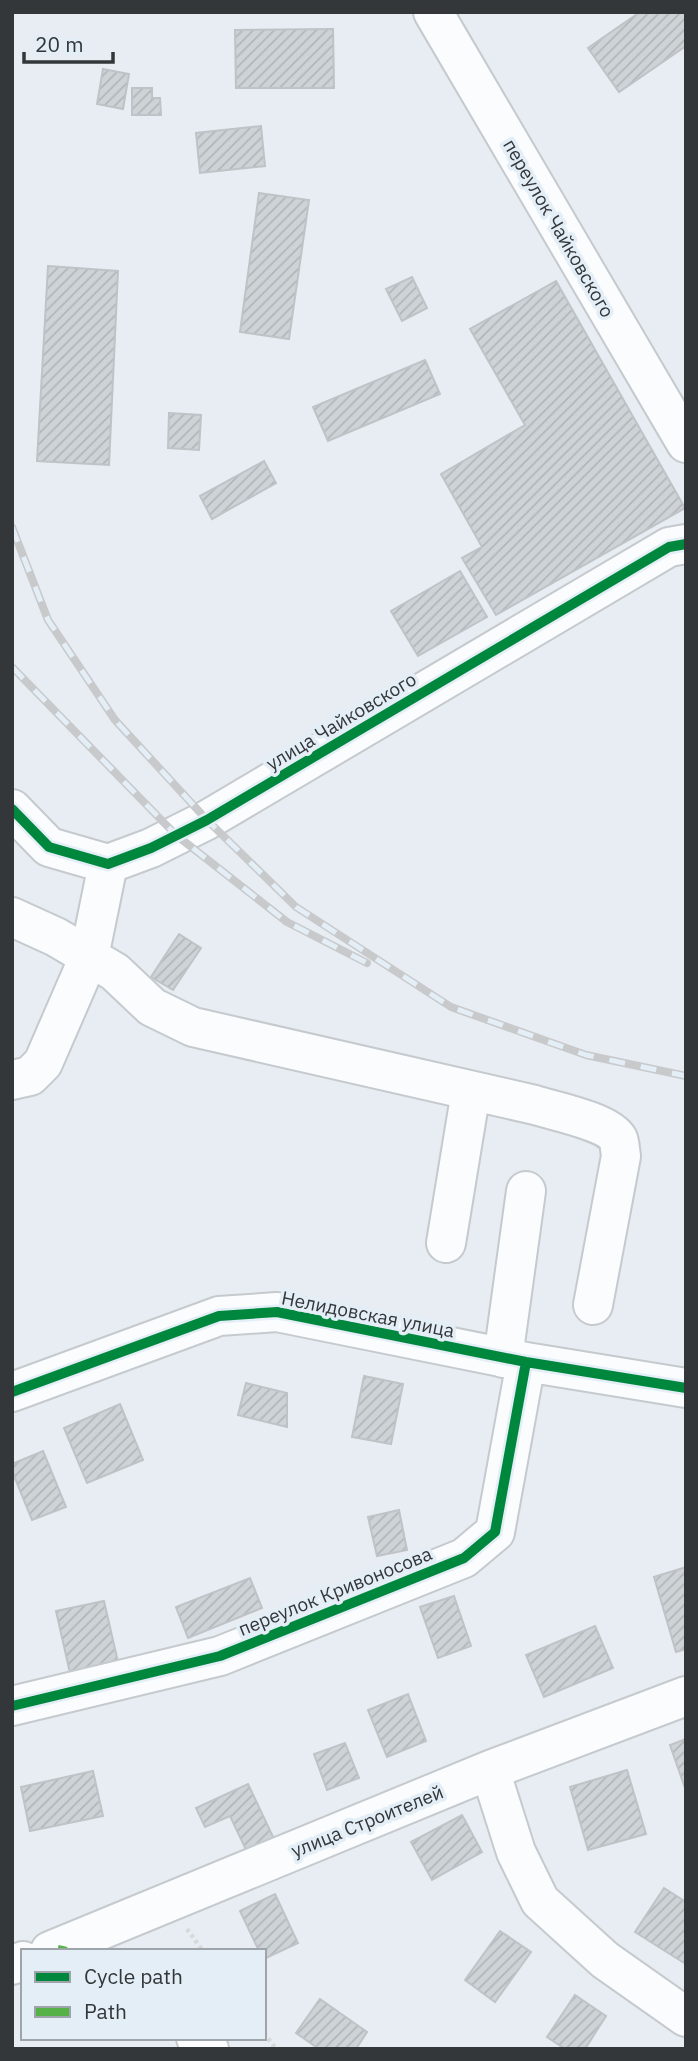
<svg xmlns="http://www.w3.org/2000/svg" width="698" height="2061" viewBox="0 0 698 2061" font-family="'IBM Plex Sans',sans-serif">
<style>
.building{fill:url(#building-hatch);stroke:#bfc3c7;stroke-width:2}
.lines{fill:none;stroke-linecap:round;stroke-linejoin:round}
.minor-casing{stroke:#c5cace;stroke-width:42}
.path{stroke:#d8d9db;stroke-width:4.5;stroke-dasharray:3.5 3.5;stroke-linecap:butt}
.minor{stroke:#fbfcfd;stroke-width:38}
.rail-casing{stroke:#c8c9cb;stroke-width:8}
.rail{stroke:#e3eef6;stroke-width:5;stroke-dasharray:16;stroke-linecap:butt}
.quiet{stroke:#56b246;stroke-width:9;stroke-dasharray:18 9;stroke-linecap:butt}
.cycleway-casing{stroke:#e3eef6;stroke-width:15}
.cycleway{stroke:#00873e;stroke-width:10}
.labels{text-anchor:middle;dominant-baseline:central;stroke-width:7;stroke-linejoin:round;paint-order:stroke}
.street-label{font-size:19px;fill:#33373a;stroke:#e3eef6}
</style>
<defs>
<pattern id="building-hatch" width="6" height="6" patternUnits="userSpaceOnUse" patternTransform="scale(1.75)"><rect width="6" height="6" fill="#ced3d7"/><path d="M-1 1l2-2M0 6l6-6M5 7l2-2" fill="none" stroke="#b1b6b9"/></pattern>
</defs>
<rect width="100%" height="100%" fill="#e7edf2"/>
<path class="building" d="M640,12h46v34l-67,46 -31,-44z
M333,29l1,59h-98l-1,-58z
M103,69l26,5 -6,35 -26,-5z
M132,88h20v10h8l1,17h-29z
M261,126l4,40 -65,7 -4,-40z
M259,193l50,7 -20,139 -49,-7z
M48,266l70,5 -9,194 -72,-4z
M412,277l15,31 -25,13 -16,-32z
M556,281l129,227 -189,107 -34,-57 20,-11 -41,-73 84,-49 -55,-96z
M425,360l15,34 -112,47 -15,-34z
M169,413l32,2 -2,35 -31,-2z
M264,461l12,22 -64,36 -12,-23z
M460,571l27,46 -69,39 -27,-45z
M179,934l22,14 -28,42 -22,-13z
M364,1376l39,8 -12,60 -39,-7z
M246,1383l41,10v34l-49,-12z
M120,1404l23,56 -56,23 -23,-55z
M43,1451l23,56 -34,13 -20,-49v-7z
M399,1510l8,40 -30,6 -9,-39z
M686,1567v82l-10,3 -22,-75z
M250,1578l12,30 -74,30 -12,-31z
M454,1596l17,50 -33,12 -18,-51z
M104,1601l14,61 -48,11 -14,-62z
M595,1626l18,42 -69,29 -18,-42z
M408,1694l18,47 -39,16 -19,-47z
M686,1739v52l-16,-46z
M345,1743l14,35 -32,12 -13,-36z
M627,1770l19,64 -58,16 -18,-63z
M93,1771l10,45 -73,15 -9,-44z
M248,1784l27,57 -27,13 -18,-38 -25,11 -9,-19z
M462,1815l20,37 -50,28 -21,-38z
M664,1888l22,14v58l-2,3 -49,-31z
M275,1894l23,49 -34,16v-8h-5l-19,-40z
M500,1931l31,21 -36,50 -30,-22z
M575,1995l31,21 -21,33h-20l-18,-12z
M320,1999l47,33 -11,17h-37l-23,-16z"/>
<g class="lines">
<g class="minor-casing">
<path id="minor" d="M433,12l253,431
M12,809l37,38 59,17 43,-16 56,-28 462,-273 17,-3
M12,917l44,20 59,35 37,35 41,20 342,78c19,6 74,17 83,34 2,4 2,12 3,17l-28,149
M12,1080l18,-4 13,-13 46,-106 19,-93
M446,1243l25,-152
M503,1358l23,-167
M12,1392l207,-76 58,-4 249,50 160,26
M12,1706l208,-50 244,-98 31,-26 31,-170
M490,1770l26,82 24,49 65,59 81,57
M50,1951l440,-181 196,-74
M12,1965l11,-4
M196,2038l13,11"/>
</g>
<path class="path" d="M187,1929l16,22
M264,2033l12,16"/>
<use href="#minor" class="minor"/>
<g class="rail-casing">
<path id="rail" d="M12,527l36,93 67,100 92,100 89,87 155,100 135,48 100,21
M12,667l164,168 111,87 80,41"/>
</g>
<use href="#rail" class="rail"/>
<path class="quiet" d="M62,1951l1,-5"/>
<g class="cycleway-casing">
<path id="cycleway" d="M12,809l37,38 59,17 43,-16 56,-28 462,-273 17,-3
M12,1392l207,-76 58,-4 249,50 160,26
M12,1706l208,-50 244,-98 31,-26 31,-170"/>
</g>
<use href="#cycleway" class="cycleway"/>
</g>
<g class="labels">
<g class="street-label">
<text transform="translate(559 228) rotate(60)">переулок Чайковского</text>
<text transform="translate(341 721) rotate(-31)">улица Чайковского</text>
<text transform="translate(368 1314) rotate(11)">Нелидовская улица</text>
<text transform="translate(335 1591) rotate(-22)">переулок Кривоносова</text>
<text transform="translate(367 1821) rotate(-22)">улица Строителей</text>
</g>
</g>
<rect width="698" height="2061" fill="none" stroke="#33373a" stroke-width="28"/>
<rect x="21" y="1949" width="245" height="91" fill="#e3eef6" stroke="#9da5ab" stroke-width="2"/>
<rect x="35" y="1972" width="35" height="10" fill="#00873e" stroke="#9da5ab" stroke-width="2"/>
<text x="84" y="1984" font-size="21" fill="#33373a">Cycle path</text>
<rect x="35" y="2007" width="35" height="10" fill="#56b246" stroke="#9da5ab" stroke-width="2"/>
<text x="84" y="2019" font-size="21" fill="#33373a">Path</text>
<path d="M24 52v10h89v-10" fill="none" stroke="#33373a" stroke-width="3.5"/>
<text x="35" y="52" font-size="21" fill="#33373a" stroke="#e3eef6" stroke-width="5" paint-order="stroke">20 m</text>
</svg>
